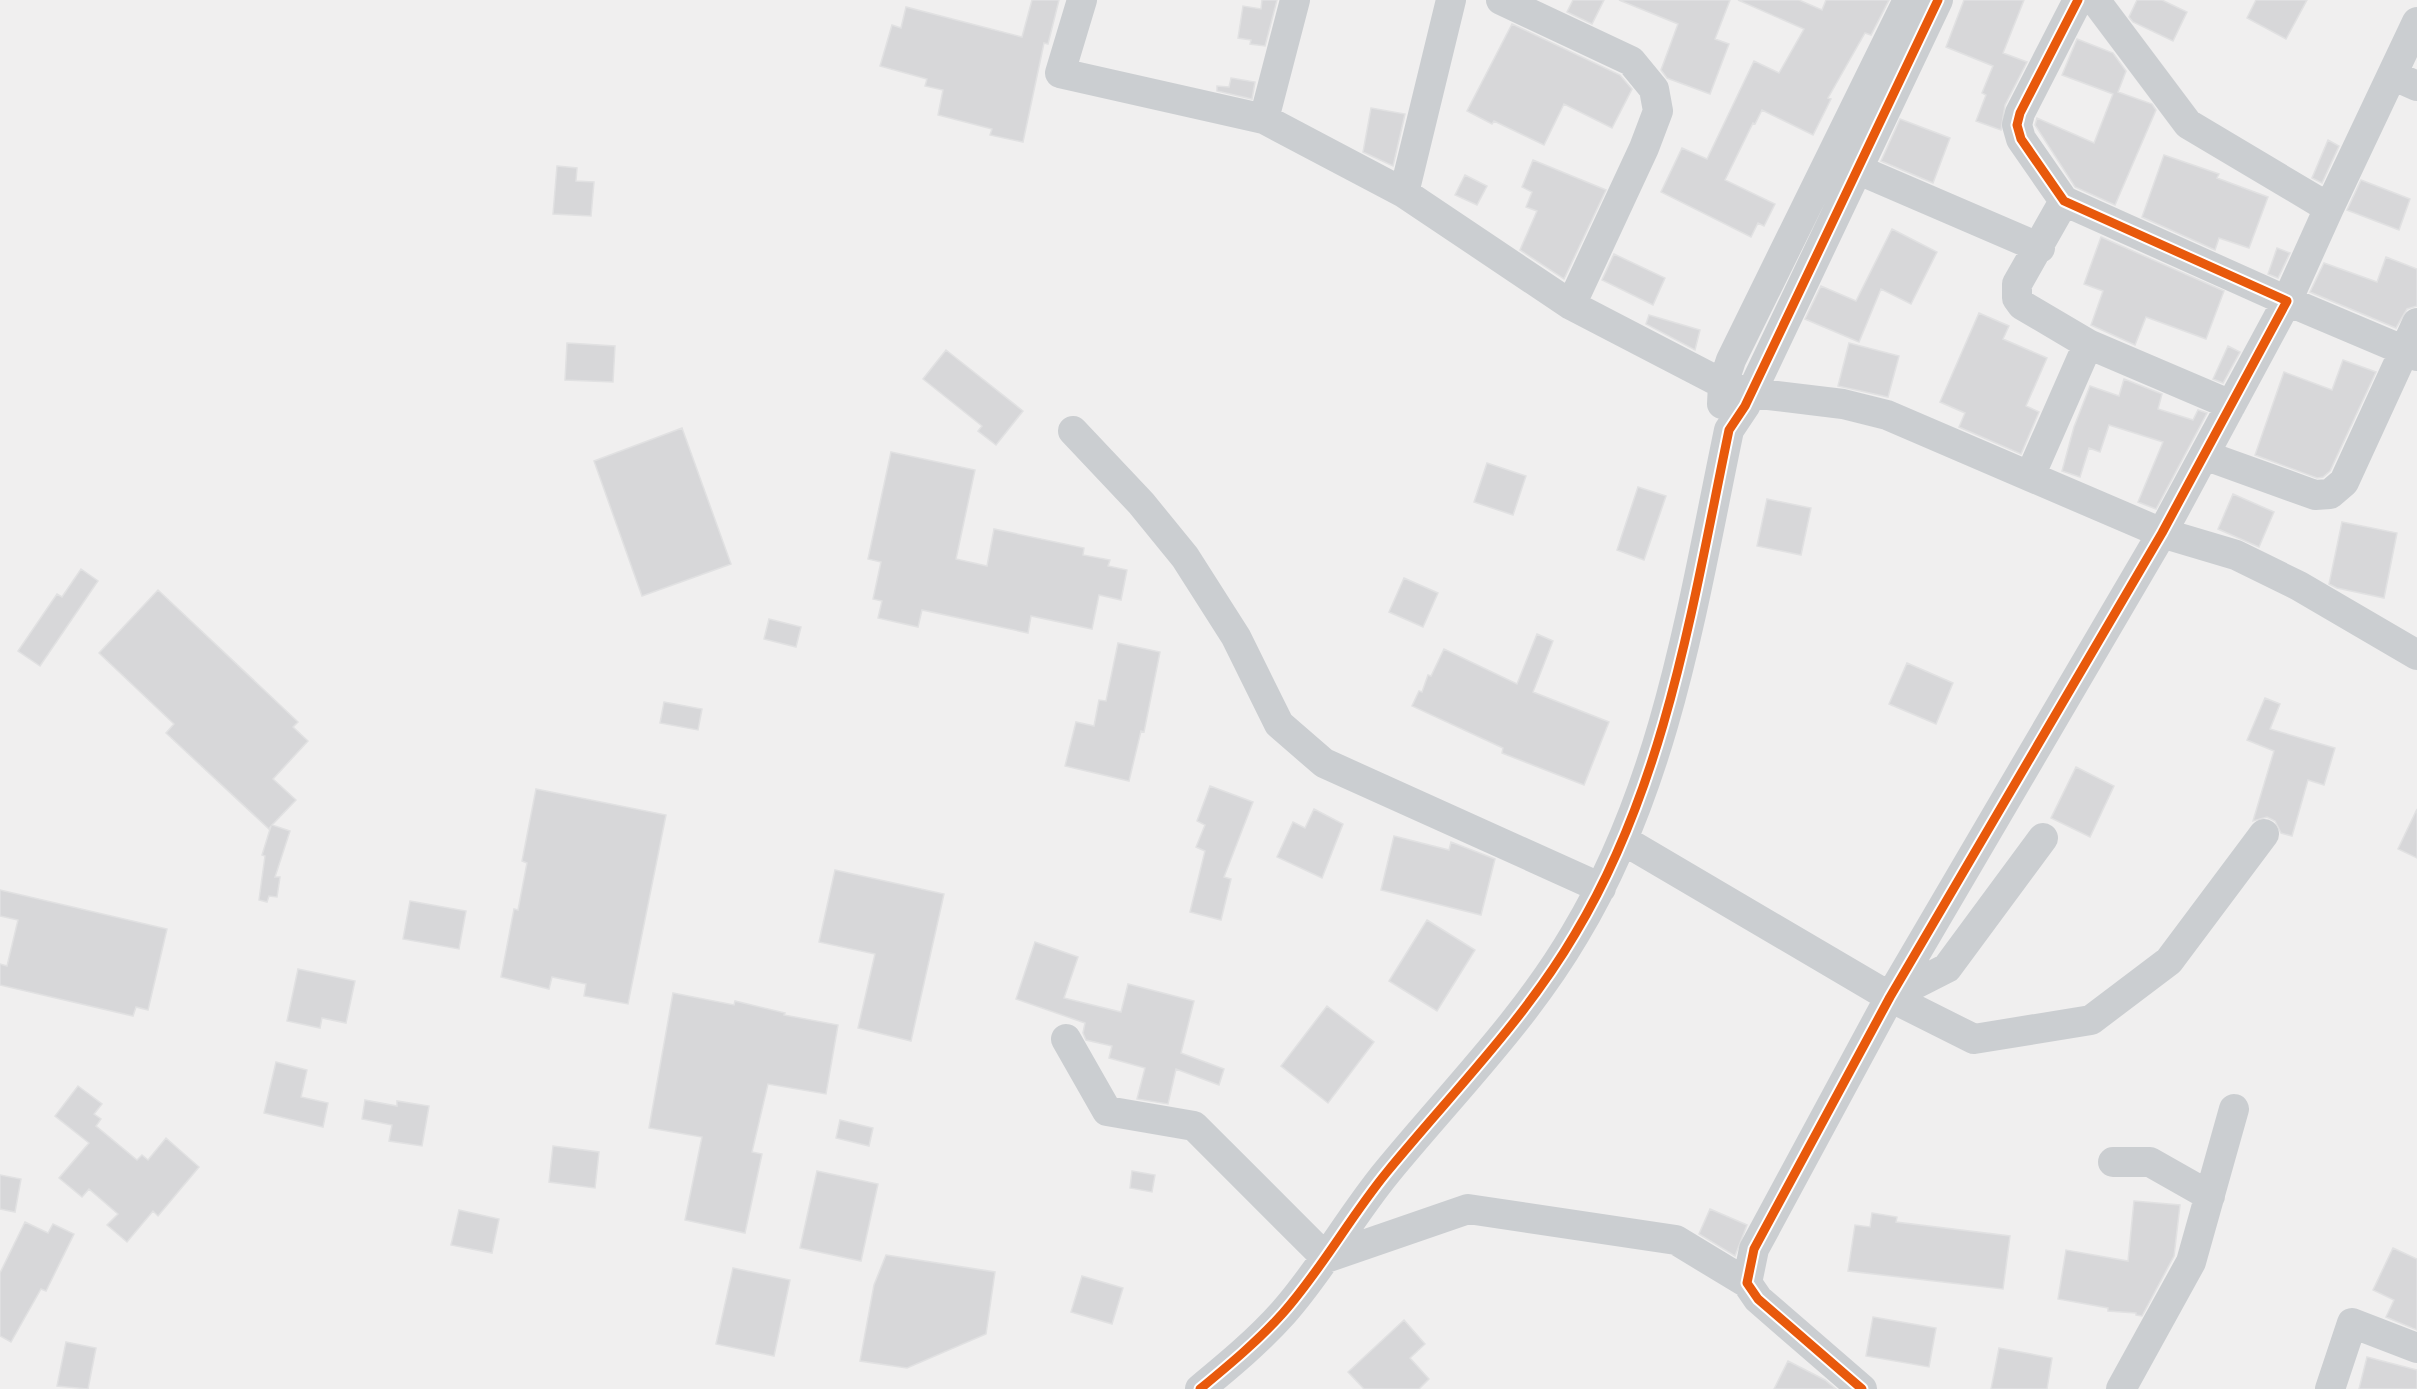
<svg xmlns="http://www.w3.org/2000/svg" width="2417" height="1389" viewBox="0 0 2417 1389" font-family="'Noto Sans',sans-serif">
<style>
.building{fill:#d7d7d9;stroke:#e1e1e2;stroke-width:1.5}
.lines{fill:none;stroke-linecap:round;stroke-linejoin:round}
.minor{stroke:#cbced1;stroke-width:30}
.cycleway-casing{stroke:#fff;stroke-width:13}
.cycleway{stroke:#e8590c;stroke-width:9}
</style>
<rect width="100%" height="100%" fill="#f0efef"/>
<path class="building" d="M1032,0h27l-11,44 -4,-1 -21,99 -33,-7 2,-6 -54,-14 5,-25 -18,-4 2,-7 -47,-13 12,-41 9,3 5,-21 116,30z
M1262,0h15l-12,46 -15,-2 1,-4 -13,-2 5,-32 18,3z
M1573,0h31l-12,24 -25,-12z
M1619,0h111l-15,39 14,5 -19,50 -43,-16 -6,-8 17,-46z
M1738,0h61l23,10 4,-10h63l-18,35 -6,-2 -37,65 3,1 -18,36 -51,-25 -7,14 -2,-1 -28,57 50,24 -11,22 -6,-3 -7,14 -90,-45 21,-44 25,11 47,-98 25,12 25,-44z
M1964,0h60l-21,53 24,9 -22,43 -4,25 -25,-9 10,-26 -4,-2 11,-27 -47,-19z
M2137,0h25l25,12 -14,29 -40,-19 -4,-5z
M2256,0h51l-21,39 -39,-21z
M1512,24l108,51 12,14 -20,39 -48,-24 -20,41 -50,-24 -2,3 -25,-13z
M2077,39l36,14 13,18 -8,21 34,12 4,6 -41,95 -40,-18 -40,-62 2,-7 57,25 19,-49 -51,-19z
M1231,78l24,4 -3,17 -35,-8v-5l12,1z
M1371,108l34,6 -12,52 -30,-14z
M1900,119l50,19 -17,45 -52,-22z
M2328,140l11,6 -17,37 -10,-5z
M2164,155l55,19 -2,4 51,19 -19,51 -30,-10 -4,12 -73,-33z
M1533,160l73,30 -42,89 -44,-29 17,-39 -11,-4 6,-15 -10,-5z
M557,166l20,2 -1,13 18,1 -3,34 -38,-2z
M1465,175l22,11 -10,19 -22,-10z
M2361,180l49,19 -11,31 -52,-20z
M1892,229l45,23 -26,52 -30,-15 -22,53 -54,-23 16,-33 35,15z
M2101,237l123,54 -18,48 -60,-22 -11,28 -44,-20 12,-34 -19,-7z
M2277,248l13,5 -12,25 -10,-4z
M1614,254l51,24 -12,27 -51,-25z
M2386,257l31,12v37l-10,3 -11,19 -86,-36 14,-29 53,19z
M1979,313l30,13 -6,13 44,19 -21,48 13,6 -18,42 -62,-27 6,-14 -25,-11z
M1649,315l51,15 -5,20 -49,-26z
M567,343l48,3 -2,36 -48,-2z
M1849,343l50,13 -11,41 -50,-11z
M2228,346l12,6 -17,31 -10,-4z
M946,350l77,61 -27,34 -18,-14 4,-5 -59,-47z
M2343,360l33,12 -46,99 -7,6 -6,1 -62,-23 29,-83 48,18z
M2124,379l38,15 -4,15 35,11 5,-10 9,3 -51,96 -18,-7 25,-60 -54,-17 -9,27 -11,-4 -9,29 -18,-6 12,-44 16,-41 29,10z
M682,428l49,136 -89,32 -48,-135z
M891,452l84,18 -19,89 31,7 7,-37 90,19 -1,7 27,5 -2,6 19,4 -6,30 -22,-5 -7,34 -61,-13 -3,17 -106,-23 -4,17 -40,-9 4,-17 -9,-2 8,-37 -13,-3z
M1487,463l39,13 -13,39 -39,-13z
M1638,487l28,9 -22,64 -27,-10z
M2233,494l41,18 -15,35 -41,-18z
M1767,499l44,9 -10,47 -44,-9z
M2342,522l55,11 -13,65 -47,-10 -8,-4z
M81,569l17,12 -58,85 -22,-15 39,-57 5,3z
M1404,578l34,15 -15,34 -34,-15z
M158,590l140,132 -5,5 15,14 -35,38 23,21 -24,25 18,6 -15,46h5l-3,20 -8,-1 -2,6 -8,-2 6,-44 -3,-1 9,-29 -2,3 -103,-96 8,-9 -75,-71z
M769,619l32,8 -5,20 -32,-8z
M1537,634l16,7 -20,51 76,30 -25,63 -82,-32 1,-5 -91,-42 7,-15 3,1 6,-17 3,1 13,-27 73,35z
M1118,643l42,9 -16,80 -3,-1 -12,50 -64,-15 11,-44 18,4 5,-26 7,1z
M1907,663l46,20 -17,41 -47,-20z
M2265,698l15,6 -10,25 65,19 -11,37 -16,-5 -16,56 -11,-3 -6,-12 -8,-4 -14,4 21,-70 -27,-11z
M664,702l38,7 -4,21 -38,-7z
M2076,767l38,19 -24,51 -39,-19z
M1210,786l43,16 -29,75 7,2 -10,41 -31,-8 15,-61 -9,-4 9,-22 -8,-4z
M536,789l130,26 -38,189 -44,-8 2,-12 -34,-7 -3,12 -48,-12 13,-68 4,1 9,-47 -5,-2z
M1314,809l29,15 -21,54 -45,-21 16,-35 12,6z
M2417,809v49l-19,-9z
M1394,836l55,14 2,-8 44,17 -14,56 -100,-25z
M835,870l109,24 -33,147 -53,-13 17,-74 -56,-12z
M0,890l167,39 -19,81 -12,-3 -3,9 -133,-31v-21l7,2 11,-46 -18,-4z
M410,901l56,10 -7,38 -56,-10z
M1427,920l48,30 -38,61 -48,-30z
M1035,942l43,15 -14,41 57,14 7,-28 66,17 -13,52 43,16 -5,16 -43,-16 -8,35 -31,-5 8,-31 -36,-10 3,-12 -26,-6 -3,-7 2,-10 -69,-24z
M298,969l57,12 -9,42 -24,-5 -2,10 -33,-7z
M673,993l61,12 1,-4 50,12 -1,2 54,10 -12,69 -58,-10 -16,68 10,2 -17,79 -60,-13 17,-83 -53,-9z
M1327,1006l47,36 -46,61 -47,-37z
M276,1062l31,8 -6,27 27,6 -5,24 -59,-14z
M78,1086l24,18 -8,10 7,5 -5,7 41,34 5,-5 6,5 18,-22 33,29 -41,49 -5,-5 -26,31 -20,-17 11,-11 -29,-25 -7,8 -23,-19 30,-35 -34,-27z
M365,1100l32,6v-5l32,5 -7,40 -33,-5 3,-16 -30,-6z
M840,1120l33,8 -4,18 -33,-8z
M553,1146l46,6 -4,36 -46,-6z
M817,1171l61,13 -17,77 -61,-13z
M1132,1171l23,4 -3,17 -22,-4z
M0,1175l21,4 -6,33 -15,-3z
M2134,1201l46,4 -6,51 -32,60 -6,-1v-2l-28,-2v-3l-50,-9 8,-49 62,11z
M1710,1209l37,16 -12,31 -36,-22z
M459,1210l40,9 -7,34 -41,-8z
M1872,1213l25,4 -1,5 114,14 -7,53 -155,-18 7,-46 15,2z
M25,1222l23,11 5,-9 21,10 -28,57 -5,-2 -30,53 -11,-6v-63z
M2393,1248l24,11v71l-31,-13 8,-17 -21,-10z
M886,1255l109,17 -9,62 -79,34 -47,-7 14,-76z
M733,1268l57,12 -16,76 -58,-12z
M1082,1276l41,12 -11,36 -41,-12z
M1873,1317l63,11 -7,39 -63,-11z
M1404,1320l21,24 -15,14 19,21 -10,10h-55l-16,-17z
M66,1342l30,6 -8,41 -31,-3z
M1999,1348l53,10 -5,31h-56z
M2367,1357l50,13v19h-58z
M1788,1361l37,19 11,9h-62z"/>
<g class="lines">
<path class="minor" d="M1082,0l-22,73 204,46 140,74
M1451,0l-47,193 167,112 152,79 28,9 92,11 44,11 275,118 74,22 63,31 118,69
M1501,0l130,61 23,28 4,22 -14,37 -73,157
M2095,0l93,124 141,84 -42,93 130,55
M2392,75l25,11
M1264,119l31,-119
M1838,161l202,87
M2064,201l-47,83v14l5,7 66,39
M2329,208l88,-186
M1722,404l1,-20 8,-24 177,-360
M1073,431l68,72 44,54 51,80 43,87 45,39 277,125
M2204,455l111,40 15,-1 14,-12 73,-159
M2030,476l58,-132 143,61
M1623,840l267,157 84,42 117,-19 78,-59 95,-127
M1890,997l57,-29 96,-130
M1066,1039l41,72 87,15 132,132 142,-49 208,31 71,43
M2113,1162h37l60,34
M1200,1389c29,-24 58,-48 83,-76 39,-44 67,-96 104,-141 64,-78 137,-151 188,-238 92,-153 118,-332 154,-504l16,-24 193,-406
M1862,1389l-104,-90 -11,-16 7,-34 136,-252 272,-464 125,-232 -223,-100 -43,-62 -4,-14 3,-12 58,-113
M2121,1389l70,-127 43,-153
M2330,1389l22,-66 65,25"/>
<g class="cycleway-casing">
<path id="cycleway" d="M1200,1389c29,-24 58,-48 83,-76 39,-44 67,-96 104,-141 64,-78 137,-151 188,-238 92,-153 118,-332 154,-504l16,-24 193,-406
M1862,1389l-104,-90 -11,-16 7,-34 136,-252 272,-464 125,-232 -223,-100 -43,-62 -4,-14 3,-12 58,-113"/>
</g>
<use href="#cycleway" class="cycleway"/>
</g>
</svg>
